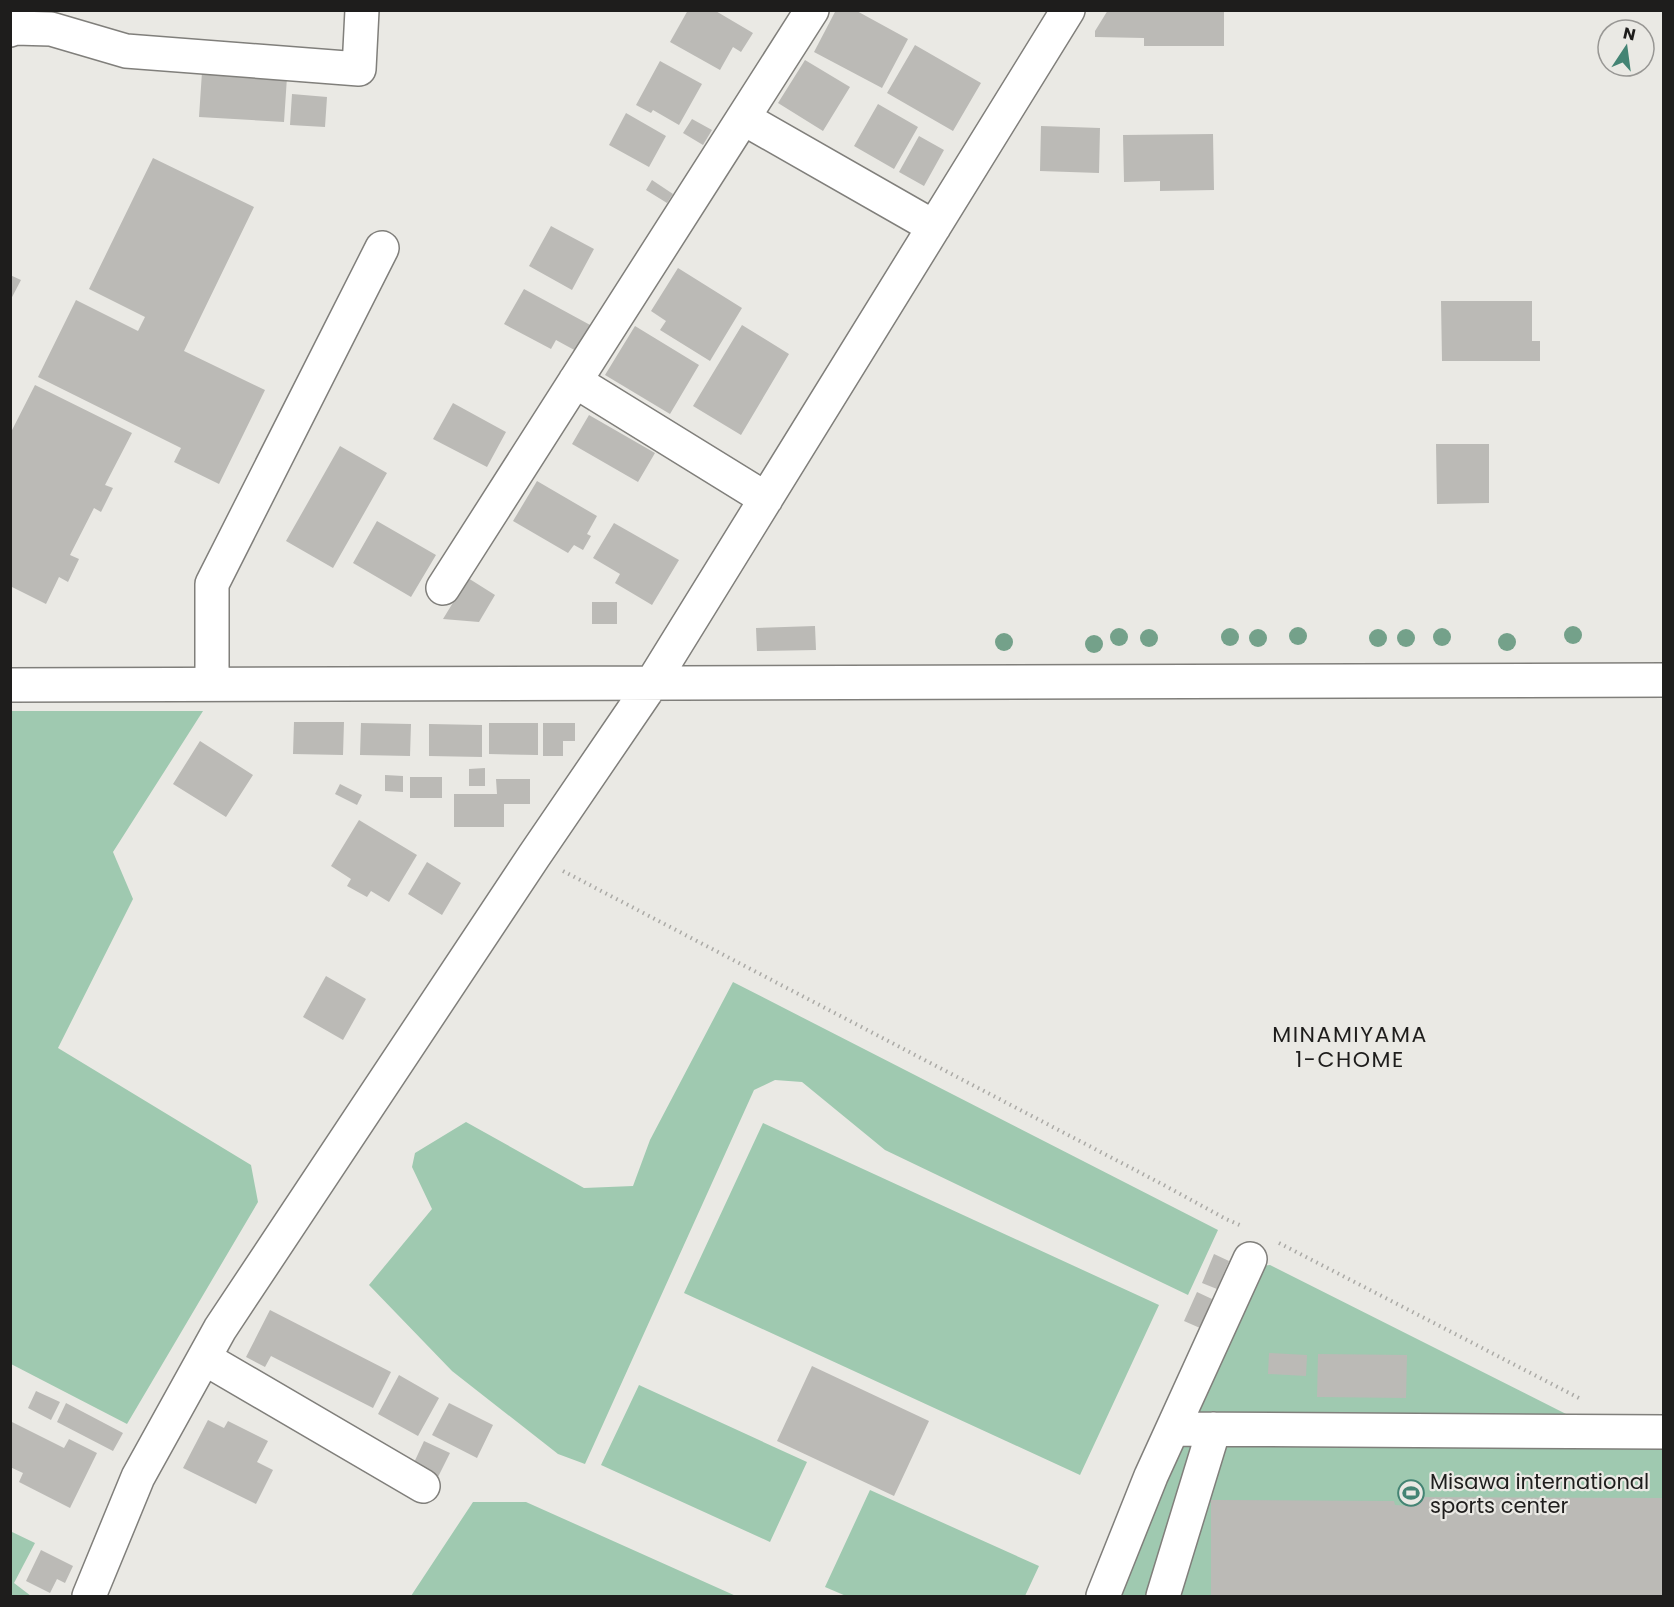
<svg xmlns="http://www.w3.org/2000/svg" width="1674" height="1607" viewBox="0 0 1674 1607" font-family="Poppins,sans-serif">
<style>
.green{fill:#9fc9b0}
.building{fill:#bbbab6}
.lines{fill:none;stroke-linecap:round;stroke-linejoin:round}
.minor-casing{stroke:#807f7b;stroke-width:36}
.path{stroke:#abaaa6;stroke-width:4;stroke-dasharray:1.5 4.5;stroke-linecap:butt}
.minor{stroke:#fff;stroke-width:33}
.tree{fill:#74a18a}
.labels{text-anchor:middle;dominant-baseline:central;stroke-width:4.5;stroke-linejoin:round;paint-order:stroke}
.poi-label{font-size:21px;fill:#1e1d1c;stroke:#eae9e4;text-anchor:start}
.neighbourhood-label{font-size:22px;letter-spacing:1.5px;fill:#1e1d1c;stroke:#eae9e4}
</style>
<rect width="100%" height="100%" fill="#eae9e4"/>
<path class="green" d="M10,711h193l-90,141 20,47 -75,149 193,117 7,37 -131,222 -116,-60z
M733,982l485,248 -30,65 -303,-145 -83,-68 -27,-2 -21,10 -169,374 -27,-10 -106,-83 -83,-86 63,-76 -20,-42 3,-14 51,-31 118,66 49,-2 17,-46z
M763,1123l396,182 -79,170 -396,-182z
M1270,1265l304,153 89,2v176h-549l147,-330z
M639,1385l168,77 -37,80 -169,-77z
M870,1490l169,76 -14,30h-179l-21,-9z
M473,1502h53l210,94h-325z
M10,1531l25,12 -21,40 17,13h-20z"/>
<path class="building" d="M688,10h26l39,23 -12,19 -8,-5 -13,23 -50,-28z
M836,10h19l53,29 -26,49 -68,-36z
M1108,10h116v36h-80v-8l-49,-1v-6z
M915,45l66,38 -28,48 -66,-38z
M805,60l45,27 -27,44 -45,-28z
M660,61l42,23 -23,41 -26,-15 -2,3 -15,-8z
M202,72l85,5 -3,45 -85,-5z
M292,94l35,3 -2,30 -35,-2z
M878,104l40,23 -24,42 -40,-23z
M626,113l40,23 -17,31 -40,-22z
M692,119l20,11 -9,15 -20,-12z
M1041,126l59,2 -1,45 -59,-2z
M1213,134l1,56 -54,1v-10l-36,1 -1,-47z
M919,136l25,14 -20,36 -25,-14z
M153,158l101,49 -70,144 81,39 -46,94 -45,-22 7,-14 -143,-71 38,-77 62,31 7,-14 -56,-28z
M652,180l21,14 -6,9 -21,-13z
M551,226l43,23 -22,41 -43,-24z
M678,268l64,40 -32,53 -50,-31 6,-9 -15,-10z
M10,275l11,5 -11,21z
M524,289l68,37 -14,26 -22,-12 -5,9 -47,-25z
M1441,301h91v40h8v20h-98z
M742,325l47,29 -48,81 -48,-29z
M635,326l64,39 -29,49 -65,-39z
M35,385l97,48 -27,52 8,3 -12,24 -7,-4 -24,47 9,4 -11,23 -9,-5 -13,27 -36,-18v-152z
M453,403l53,29 -19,35 -54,-28z
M589,415l66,38 -17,29 -66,-38z
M1436,444h53v59l-52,1z
M340,446l47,27 -54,95 -47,-27z
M537,481l60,35 -10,18 4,2 -8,14 -9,-5 -6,8 -55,-32z
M377,521l59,34 -25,42 -58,-34z
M614,523l65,37 -27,45 -37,-22 5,-9 -27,-16z
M468,578l27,17 -16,27 -36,-3z
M592,602h25v22h-25z
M815,626l1,24 -59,1 -1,-23z
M294,722h50l-1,33 -50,-1z
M361,723l50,1 -1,32 -50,-1z
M489,723h49v32l-49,-1z
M543,723h32v18h-12v15h-20z
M429,724l53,1v32l-53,-1z
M200,741l53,34 -27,42 -53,-33z
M485,768v18h-16v-17z
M385,775l18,1v16l-18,-1z
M410,777h32v21h-32z
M496,779h34v25h-26v23h-50v-33h43z
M340,784l22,11 -5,10 -22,-11z
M359,820l58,35 -28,47 -18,-11 -4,6 -20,-11 4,-7 -20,-13z
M427,862l34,21 -19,32 -34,-21z
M326,976l40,23 -23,41 -40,-23z
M1214,1254l15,7 -12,28 -15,-6z
M1197,1292l15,7 -12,29 -16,-7z
M270,1310l121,62 -18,36 -102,-52 -6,11 -19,-10z
M1269,1353l38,2 -1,21 -38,-2z
M1318,1354l89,1 -1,43 -89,-1z
M812,1366l117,55 -35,75 -117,-55z
M399,1375l40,23 -21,38 -40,-22z
M36,1391l24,11 -9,18 -23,-12z
M66,1403l57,30 -10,18 -56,-29z
M449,1403l44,22 -16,33 -45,-23z
M208,1420l16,8 4,-7 40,20 -11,21 16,8 -17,34 -73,-36z
M10,1421l54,27 5,-9 28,14 -27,55 -51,-26 4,-9 -13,-6z
M424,1441l26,12 -13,26 -25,-12z
M1413,1497l251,1v98h-453v-96l183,1 1,4 18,1z
M41,1550l32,16 -8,17 -8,-4 -7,14 -24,-12z"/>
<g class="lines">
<g class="minor-casing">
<path id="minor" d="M10,30l5,-2 36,1 75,22 233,18 3,-59
M743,118l191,109
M575,381l191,118
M443,588l369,-578
M212,684v-100l170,-336
M10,685l1654,-5
M204,1358l219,128
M1173,1429l491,3
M89,1596l49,-119 82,-148 314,-473 118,-173 416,-673
M1103,1596l48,-120 99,-217
M1163,1596l51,-167"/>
</g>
<path class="path" d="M563,871l597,312 66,36 16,7
M1279,1243l300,155"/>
<use href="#minor" class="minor"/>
</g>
<g class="tree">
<circle cx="1573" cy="635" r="9"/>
<circle cx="1298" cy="636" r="9"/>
<circle cx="1119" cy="637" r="9"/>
<circle cx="1230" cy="637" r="9"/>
<circle cx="1442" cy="637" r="9"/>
<circle cx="1149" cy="638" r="9"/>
<circle cx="1258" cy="638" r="9"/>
<circle cx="1378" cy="638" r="9"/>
<circle cx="1406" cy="638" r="9"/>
<circle cx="1004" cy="642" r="9"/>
<circle cx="1507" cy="642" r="9"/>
<circle cx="1094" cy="644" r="9"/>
</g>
<defs>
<g id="stadium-ring" transform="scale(1.35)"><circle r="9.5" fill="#eae9e4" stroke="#448474" stroke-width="1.5"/><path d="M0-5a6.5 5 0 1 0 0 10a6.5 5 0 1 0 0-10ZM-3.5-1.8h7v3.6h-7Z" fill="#448474"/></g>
</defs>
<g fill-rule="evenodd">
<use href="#stadium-ring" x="1411" y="1493"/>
</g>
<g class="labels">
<g class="poi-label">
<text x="1430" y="1481">Misawa international<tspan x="1430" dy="24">sports center</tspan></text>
</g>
<g class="neighbourhood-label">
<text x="1350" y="1034">MINAMIYAMA<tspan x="1350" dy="25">1-CHOME</tspan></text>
</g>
</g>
<rect width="1674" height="1607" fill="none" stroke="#1e1d1c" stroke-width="24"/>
<g transform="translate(1626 48) rotate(13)"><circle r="28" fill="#eae9e4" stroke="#989794" stroke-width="1.5"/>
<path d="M0-4.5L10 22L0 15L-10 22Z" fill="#448474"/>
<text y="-9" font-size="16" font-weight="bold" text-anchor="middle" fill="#1e1d1c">N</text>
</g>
</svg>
